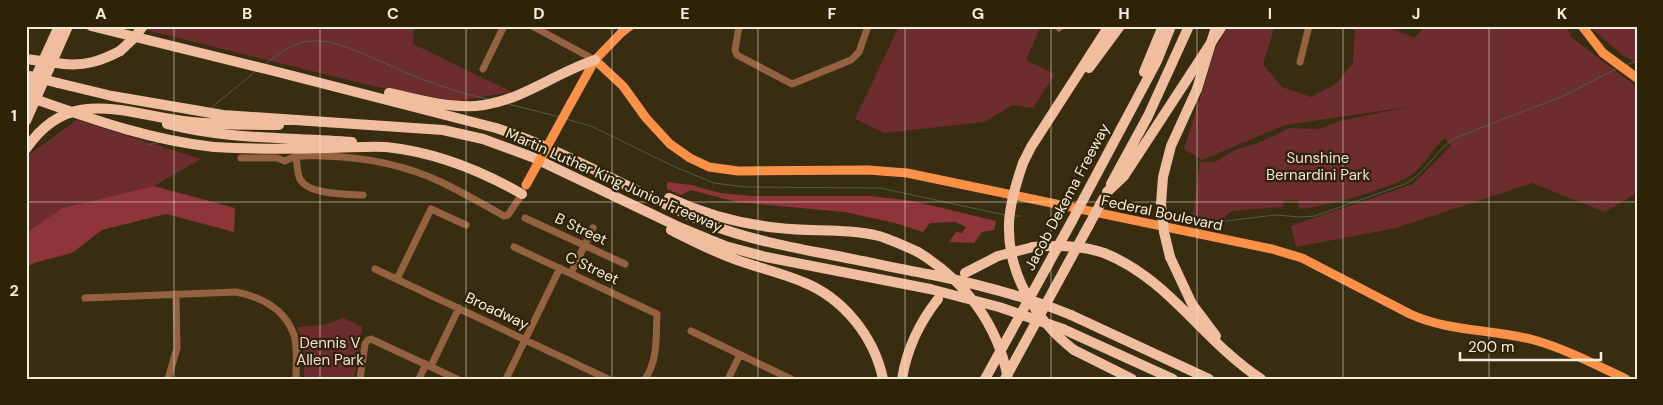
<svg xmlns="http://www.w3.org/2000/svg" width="1663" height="405" viewBox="0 0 1663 405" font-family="'DM Sans',sans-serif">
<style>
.green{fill:#6d2c2e}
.forest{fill:#8e353a}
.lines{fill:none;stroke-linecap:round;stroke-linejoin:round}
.stream{stroke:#4f5f4d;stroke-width:1}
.minor{stroke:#956241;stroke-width:7}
.major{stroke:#fb9149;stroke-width:9}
.highway{stroke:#f0bd9e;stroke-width:10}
.major-bridge{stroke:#fb9149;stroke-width:9}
.highway-bridge{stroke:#f0bd9e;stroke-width:10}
.grid{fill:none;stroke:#f5eddd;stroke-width:1;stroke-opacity:0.55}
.labels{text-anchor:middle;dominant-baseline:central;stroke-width:4.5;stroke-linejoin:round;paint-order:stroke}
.park-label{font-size:15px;fill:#f6dbda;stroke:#2f2307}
.street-label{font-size:15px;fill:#f5eddd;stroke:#2f2307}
.neatline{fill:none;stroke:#f5eddd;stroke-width:2}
.grid-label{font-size:16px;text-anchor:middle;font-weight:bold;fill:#f5eddd}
</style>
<rect width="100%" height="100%" fill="#392d11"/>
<path class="green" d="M123,26h291l-1,18 99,48 -55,9 -84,-15 -223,-55z
M899,26h142l-15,34 29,14 -22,34 -20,-3 -29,17 -100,11 -29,-14z
M1229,26h46l-12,38 19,23 29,10 25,-13 17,-21 2,-37h31l28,12 12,-12h141l4,11 66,50v106l-32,19 -73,-29 -136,45 -100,19 -5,-21 122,-42 38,-38 -6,-8c-13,10 -20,28 -34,37 -22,14 -85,32 -112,34l-1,-9 -15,1v6l-51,4 -7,5 1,7 -34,-1 8,-60h15l22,-13 19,-5 33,-16 31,1 20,-8 67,-14 -122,18 -83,35 -18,-11 32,-102z
M1589,26h48v38l-16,-10z
M77,120l124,39 -47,27 -92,22 -36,25v-72l4,-7z
M343,318l19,9 -8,52h-50c0,-18 0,-36 -7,-52l27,-2z"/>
<path class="forest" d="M667,182l24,3 29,8 32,3h117l44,5 83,20 -2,9 -12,2 -8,11 -25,-1 7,-10 6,1 4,-6 -11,-5 -25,1 -7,9 -28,-9 -50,-11 -109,-10 -45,-12 -10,5 -14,-6z
M154,186l81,22 -1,24 -68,-18 -64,16 -30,23 -38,10 -8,5v-35l36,-25z"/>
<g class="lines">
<path class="stream" d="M265,64c15,-12 32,-24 52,-23 26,0 65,22 90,32 26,11 52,20 80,26
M1626,65l11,-4
M508,104l52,13
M211,108l45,-37
M566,119l25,7 84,41 39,16 31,4 135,1 125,27
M148,145l13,-3
M1014,216h7
M1226,221l49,-6 26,2 14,-1 90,-32c21,-11 30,-33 50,-46l108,-42 55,-28"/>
<path class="minor" d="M532,26l63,34
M739,26l-4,24 2,5 55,29 59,-24 8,-8 9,-26
M1059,28l1,-2
M1300,62l9,-36
M483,69l21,-43
M296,156c1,7 1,17 4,23 8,16 48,15 63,16
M241,158h36l8,3c12,-7 24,-5 37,-5 41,1 81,8 119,26 21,10 42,22 63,34l4,-1 14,-21
M525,218l100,46
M514,247l143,67c-1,21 1,47 -12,65
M375,269l233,110
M571,273l22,-45
M397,279l34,-70 35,16
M85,298l151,-6c26,5 49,17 58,43 4,13 2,30 2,44
M691,331l100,48
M431,366l28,-58
M168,379l9,-31 -1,-54
M360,379l5,-35 3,-4 3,-1 86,40
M419,379l7,-15
M506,379l54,-111
M728,379l12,-24"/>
<path class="major" d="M1582,26l21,27 34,25
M595,60l28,26 23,32 24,26 20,14 19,9 29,4 130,-1 39,3 365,76 30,9 108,56c39,18 83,15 124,26 32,9 62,25 92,39
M571,103l24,-43 26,-27 9,-7"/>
<path class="highway" d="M91,26l179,44 226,58c76,25 144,68 218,98 35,13 71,20 107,27 38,7 75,15 112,22
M64,64c21,2 37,-3 56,-13
M1089,68l31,-42
M1144,72l19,-46
M58,83l54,13 111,19 220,15 40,9 49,18 149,71 44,18 41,11 164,32
M389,93c30,6 64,17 95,12 40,-6 73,-33 111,-45
M26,98l33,-72
M26,121l42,-95
M167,124c60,16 123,13 185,18
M214,147c38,2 76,2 114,1 19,0 39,-2 58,-1 48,5 94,23 136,47
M26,149c42,-63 97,-36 157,-28 32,4 64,4 96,4
M1023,163l8,-16 78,-121
M1111,184l37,-68 41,-90
M1107,192l17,-16 98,-150
M669,198c35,16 71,26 110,30 33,4 67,0 100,8 13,4 26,10 39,16
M1084,198l73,-137 14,-35
M1161,204l2,-27 8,-31 26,-57
M671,230c22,11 43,22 66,30 22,8 45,13 66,22 40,16 71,54 80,97
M1104,253c64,25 99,88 157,126
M1170,257l22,47 24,32
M965,273l33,-17 35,-9
M1071,315l138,64
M1063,329l110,50
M1074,350l58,29
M902,379c5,-31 17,-56 36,-80
M985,379l87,-158
M1005,379l84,-154"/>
<path class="major-bridge" d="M526,185l45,-82"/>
<path class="highway-bridge" d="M120,51l14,-13 9,-12
M26,59l38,5
M26,75l32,8
M1197,89l18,-59
M26,96c63,22 122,44 188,51
M1023,163c-7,20 -13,40 -14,60 -2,50 26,97 65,127
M1161,204l3,28 6,25
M1072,221l12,-23
M1089,225l14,-26
M1033,247c24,-2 47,-2 71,6
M918,252c47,29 80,72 90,127
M933,275c49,10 92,21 138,40
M930,289l69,18 64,22"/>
</g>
<path class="grid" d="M174,26v353M320,26v353M466,26v353M612,26v353M758,26v353M905,26v353M1051,26v353M1197,26v353M1343,26v353M1489,26v353M26,202h1611"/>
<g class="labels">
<g class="park-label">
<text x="1318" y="158">Sunshine<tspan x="1318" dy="17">Bernardini Park</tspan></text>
<text x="330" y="343">Dennis V<tspan x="330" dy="17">Allen Park</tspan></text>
</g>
<g class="street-label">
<text transform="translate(614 180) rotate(24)">Martin Luther King Junior Freeway</text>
<text transform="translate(1067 197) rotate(-62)">Jacob Dekema Freeway</text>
<text transform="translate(1162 213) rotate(12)">Federal Boulevard</text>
<text transform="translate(581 229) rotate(25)">B Street</text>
<text transform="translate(592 268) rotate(25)">C Street</text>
<text transform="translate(497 311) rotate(25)">Broadway</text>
</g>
</g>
<rect width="1663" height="405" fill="none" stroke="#2f2307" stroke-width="55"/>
<path d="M1460 352v8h141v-8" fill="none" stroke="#f5eddd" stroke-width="2.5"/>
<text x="1468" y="352" font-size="15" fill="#f5eddd" stroke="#2f2307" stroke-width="4" paint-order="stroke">200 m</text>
<rect x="28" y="28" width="1608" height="350" class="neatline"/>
<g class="grid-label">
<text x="101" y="19">A</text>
<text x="247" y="19">B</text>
<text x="393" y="19">C</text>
<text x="539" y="19">D</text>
<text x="685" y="19">E</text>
<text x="832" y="19">F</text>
<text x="978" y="19">G</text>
<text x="1124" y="19">H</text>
<text x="1270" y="19">I</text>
<text x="1416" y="19">J</text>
<text x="1562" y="19">K</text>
<text x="14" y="121">1</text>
<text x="14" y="296">2</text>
</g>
</svg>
